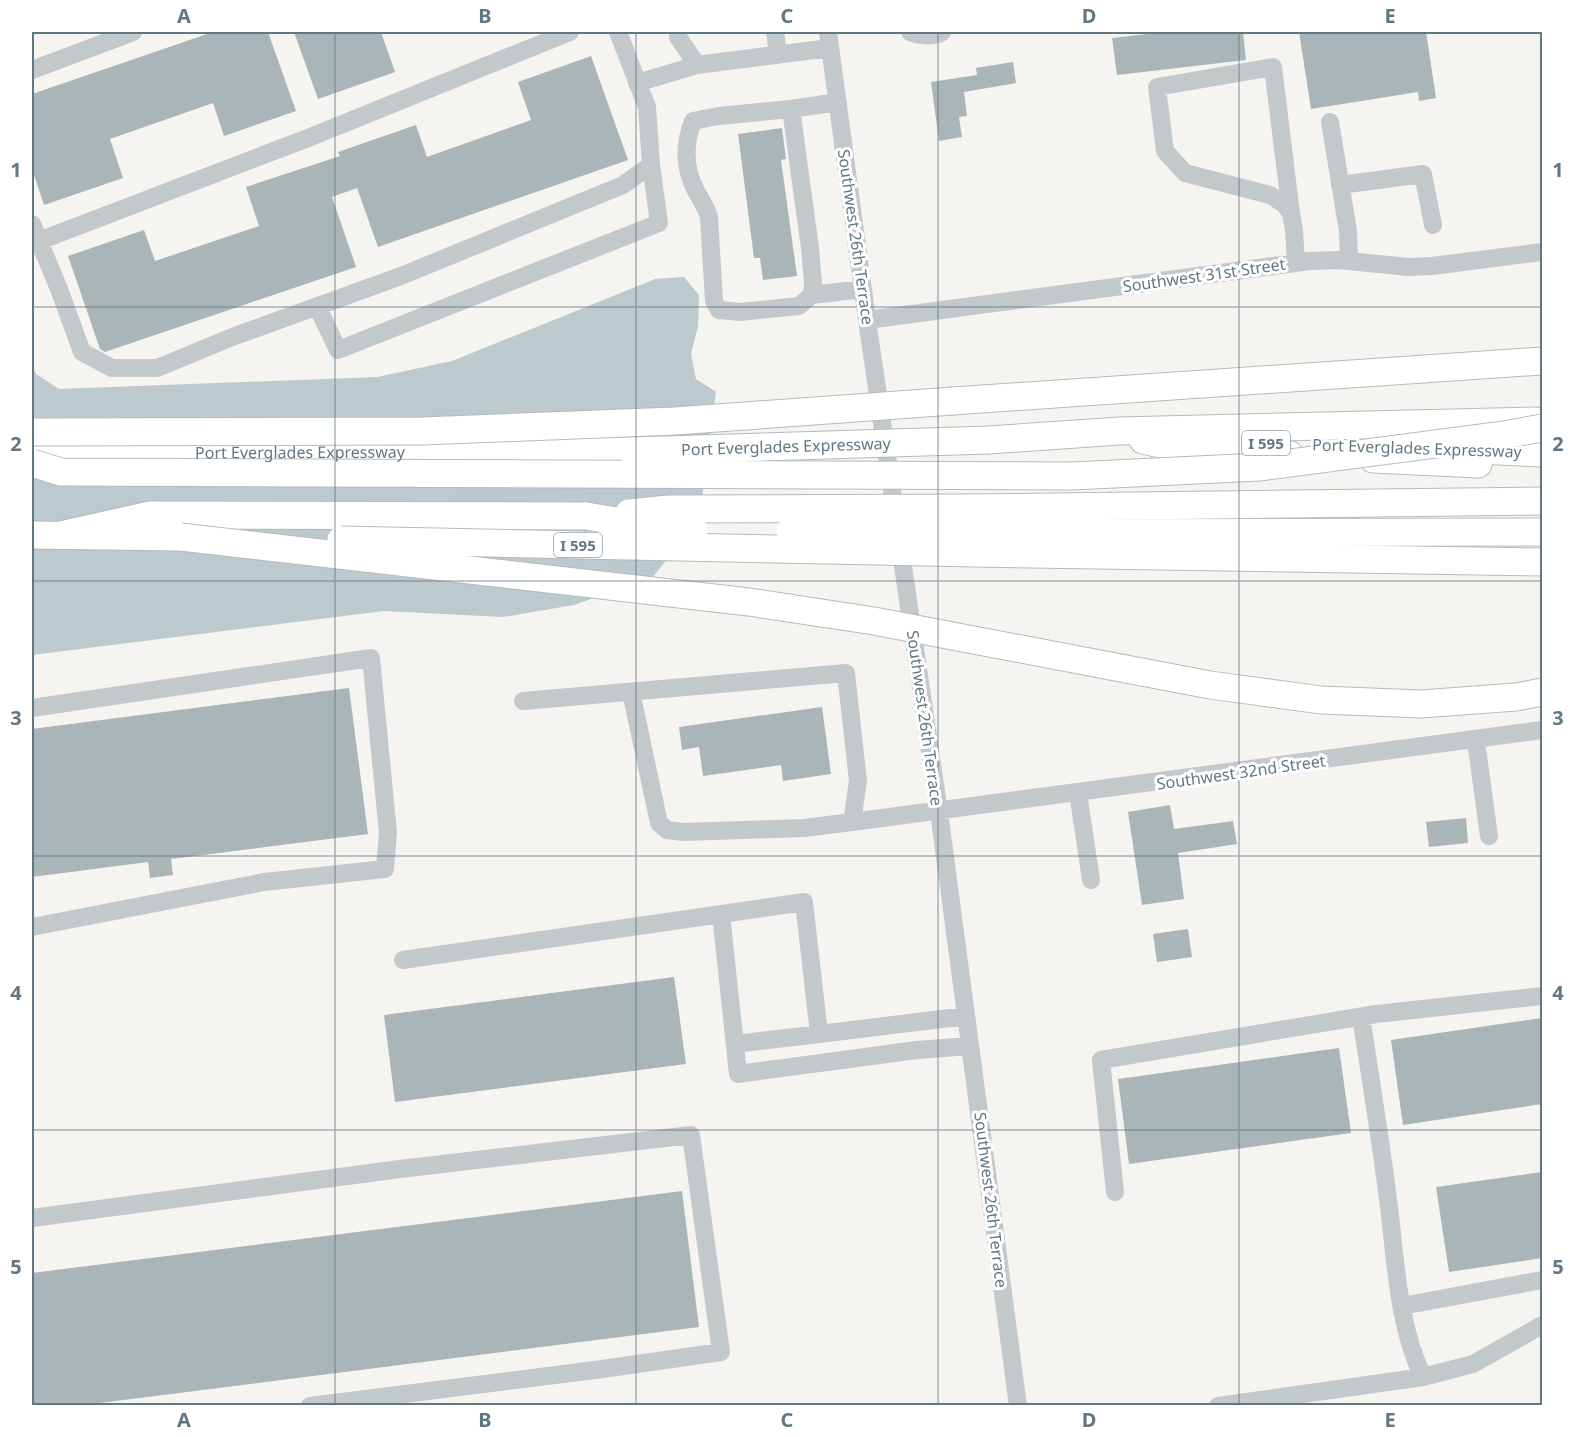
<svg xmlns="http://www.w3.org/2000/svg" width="1574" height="1437" viewBox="0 0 1574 1437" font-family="'Noto Sans',sans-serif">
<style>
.water{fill:#bccace}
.building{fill:#aab5b8}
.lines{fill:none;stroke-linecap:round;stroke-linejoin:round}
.highway-casing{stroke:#b5babc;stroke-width:29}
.minor{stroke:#c3c8ca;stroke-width:18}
.highway{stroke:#fff;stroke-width:27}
.highway-bridge-casing{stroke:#b5babc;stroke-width:29;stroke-linecap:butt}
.highway-bridge{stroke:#fff;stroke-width:27}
.grid{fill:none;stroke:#617884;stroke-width:1.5;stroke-opacity:0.55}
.labels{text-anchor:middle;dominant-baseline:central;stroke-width:6;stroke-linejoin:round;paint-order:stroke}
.shield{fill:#fff;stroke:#90a0a9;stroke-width:1.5}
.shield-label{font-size:15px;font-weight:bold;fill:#617884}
.street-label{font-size:16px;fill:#617884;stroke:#fff}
.neatline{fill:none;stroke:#617884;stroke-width:2}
.grid-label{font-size:20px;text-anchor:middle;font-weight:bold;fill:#617884}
</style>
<rect width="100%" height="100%" fill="#f5f4f0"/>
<path class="water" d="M684,277l15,18 -1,31 -7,28 5,25 20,13 -17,127 -46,58 -79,28 -71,12 -119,-6 -352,44v-289l4,8 23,15 318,-12 75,-16 203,-82z"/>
<path class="building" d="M213,32h55l28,79 -72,25 -11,-33 -103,36 13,39 -79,27 -12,-36v-75z
M294,32h87l14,40 -77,27z
M1165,32h78l3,28 -129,15 -5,-37z
M1299,32h127l10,66 -17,3 -1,-9 -107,17z
M591,56l37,104 -250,87 -21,-59 -25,9 24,70 -251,85 -5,-3 -32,-93 76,-26 11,31 104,-35 -13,-39 94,-31 -2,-4 78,-27 11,32 104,-37 -13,-38z
M1013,62l3,21 -52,9 3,24 -8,1 3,20 -23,4 -8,-59 46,-7 -1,-7z
M782,128l4,31 -5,1 16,116 -34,4 -3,-22h-6l-16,-124z
M349,688l19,146 -197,25 2,16 -23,3 -2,-16 -116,15v-148z
M822,707l9,67 -48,7 -2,-16 -78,11 -4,-29 -17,3 -3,-23z
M1170,805l4,24 59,-8 4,23 -59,9 6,46 -42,6 -14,-93z
M1466,818l2,25 -39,4 -3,-25z
M1188,929l4,28 -35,5 -4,-28z
M674,977l12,87 -291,38 -11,-87z
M1542,1018v86l-139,21 -12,-85z
M1339,1048l12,85 -222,31 -11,-85z
M1542,1172v86l-93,14 -13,-85z
M682,1191l17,136 -623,79h-44v-133z"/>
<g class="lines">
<g class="highway-casing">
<g id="highway">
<path d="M953,401l589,-40"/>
<path d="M989,440l130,-9 416,-10"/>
<path d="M1143,440l47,11 100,4"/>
<path d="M1455,449l87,4"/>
<path id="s1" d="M32,453l600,-2"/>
<path d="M1373,459l105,5"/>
<path d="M967,508l575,-7"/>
<path d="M970,533l572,-1"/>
<path d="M32,535l149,2"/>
<path d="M61,535l89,-20 436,1"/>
<path d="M975,553l567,9"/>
</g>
</g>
<path class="minor" d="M678,32v5l19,28 133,-17
M775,32l3,23
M828,32l39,288 72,492 79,594
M910,32c9,4 24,5 32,0
M32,70l101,-38
M637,83l60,-18
M791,109l19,139 3,35 -1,12 -13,11 -59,6 -21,-2 -5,-9 -5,-84c-3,-10 -8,-17 -13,-26 -12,-23 -12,-47 -3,-70l25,-5 73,-7 47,-7
M1330,122l18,109 1,30
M1340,185l83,-11 10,51
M1291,213l-18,-146 -116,20 8,64 20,22 85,22 14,9 7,9 3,17 2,33
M32,224l27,65 23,63 30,16h45l78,-32 166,-60 222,-91 28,-20 -4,-58 -29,-75
M39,241l269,-103 262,-106
M812,295l51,-6
M317,306l21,44 321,-127 -8,-58
M867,320l443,-59 28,-1 71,7 23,-1 110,-14
M631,692l28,131 8,7 16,2 121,-4 48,-6 690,-92
M523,701l323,-28 12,108 -6,41
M32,708l339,-50 17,175 -3,36 -121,13 -232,45
M1476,741l13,95
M1078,793l13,87
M721,914l17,160 179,-24 53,-4
M403,960l401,-58 15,132 147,-18
M1361,1017c10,63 20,126 28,190 7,57 9,118 34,170
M735,1044l84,-10
M1115,1192l-14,-132 275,-46 166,-18
M32,1218l368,-49 291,-34 30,217 -126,18 -285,36
M1402,1306l140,-26
M1218,1406l205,-29 50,-13 69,-39"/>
<use href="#highway" class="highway"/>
<g class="highway-bridge-casing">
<g id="highway-bridge">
<path d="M32,432l391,-1 252,-10 278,-20"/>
<path id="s2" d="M632,451l357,-11"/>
<path d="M32,463l29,9 1011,4 187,-9 245,-32 38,-7"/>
<path d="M629,513l40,-4 298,-1"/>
<path d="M586,516l85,14h23"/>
<path d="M790,531l180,2"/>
<path d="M181,537l568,65 125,19 336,64 111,15 100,4 95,-7 26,-5"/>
<path d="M341,540l634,13"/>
</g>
</g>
<use href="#highway-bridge" class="highway-bridge"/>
</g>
<path class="grid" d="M335,32v1374M636,32v1374M938,32v1374M1239,32v1374M32,307h1510M32,581h1510M32,856h1510M32,1130h1510"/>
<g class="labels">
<g class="shield">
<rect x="1242" y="431" width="48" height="24" rx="4.5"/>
<rect x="554" y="533" width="48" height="24" rx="4.5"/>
</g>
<g class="shield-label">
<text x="1266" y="443">I 595</text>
<text x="578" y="545">I 595</text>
</g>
<g class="street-label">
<text transform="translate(856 237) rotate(82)">Southwest 26th Terrace</text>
<text transform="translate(1204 275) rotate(-8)">Southwest 31st Street</text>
<text stroke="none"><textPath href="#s2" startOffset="154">Port Everglades Expressway</textPath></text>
<text transform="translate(1417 448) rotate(2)">Port Everglades Expressway</text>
<text stroke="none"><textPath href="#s1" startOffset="268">Port Everglades Expressway</textPath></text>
<text transform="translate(925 718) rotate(82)">Southwest 26th Terrace</text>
<text transform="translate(1241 772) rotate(-8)">Southwest 32nd Street</text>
<text transform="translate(991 1200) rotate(83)">Southwest 26th Terrace</text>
</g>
</g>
<rect width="1574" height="1437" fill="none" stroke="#ffffff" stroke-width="66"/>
<rect x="33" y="33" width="1508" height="1371" class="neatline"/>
<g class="grid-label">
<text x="184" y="23">A</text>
<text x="485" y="23">B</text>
<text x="787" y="23">C</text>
<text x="1089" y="23">D</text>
<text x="1390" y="23">E</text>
<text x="16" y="177">1</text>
<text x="1558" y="177">1</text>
<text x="16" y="451">2</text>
<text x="1558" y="451">2</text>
<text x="16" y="725">3</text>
<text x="1558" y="725">3</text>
<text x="16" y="1000">4</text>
<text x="1558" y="1000">4</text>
<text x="16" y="1274">5</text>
<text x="1558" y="1274">5</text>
<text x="184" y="1427">A</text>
<text x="485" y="1427">B</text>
<text x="787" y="1427">C</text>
<text x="1089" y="1427">D</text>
<text x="1390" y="1427">E</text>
</g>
</svg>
